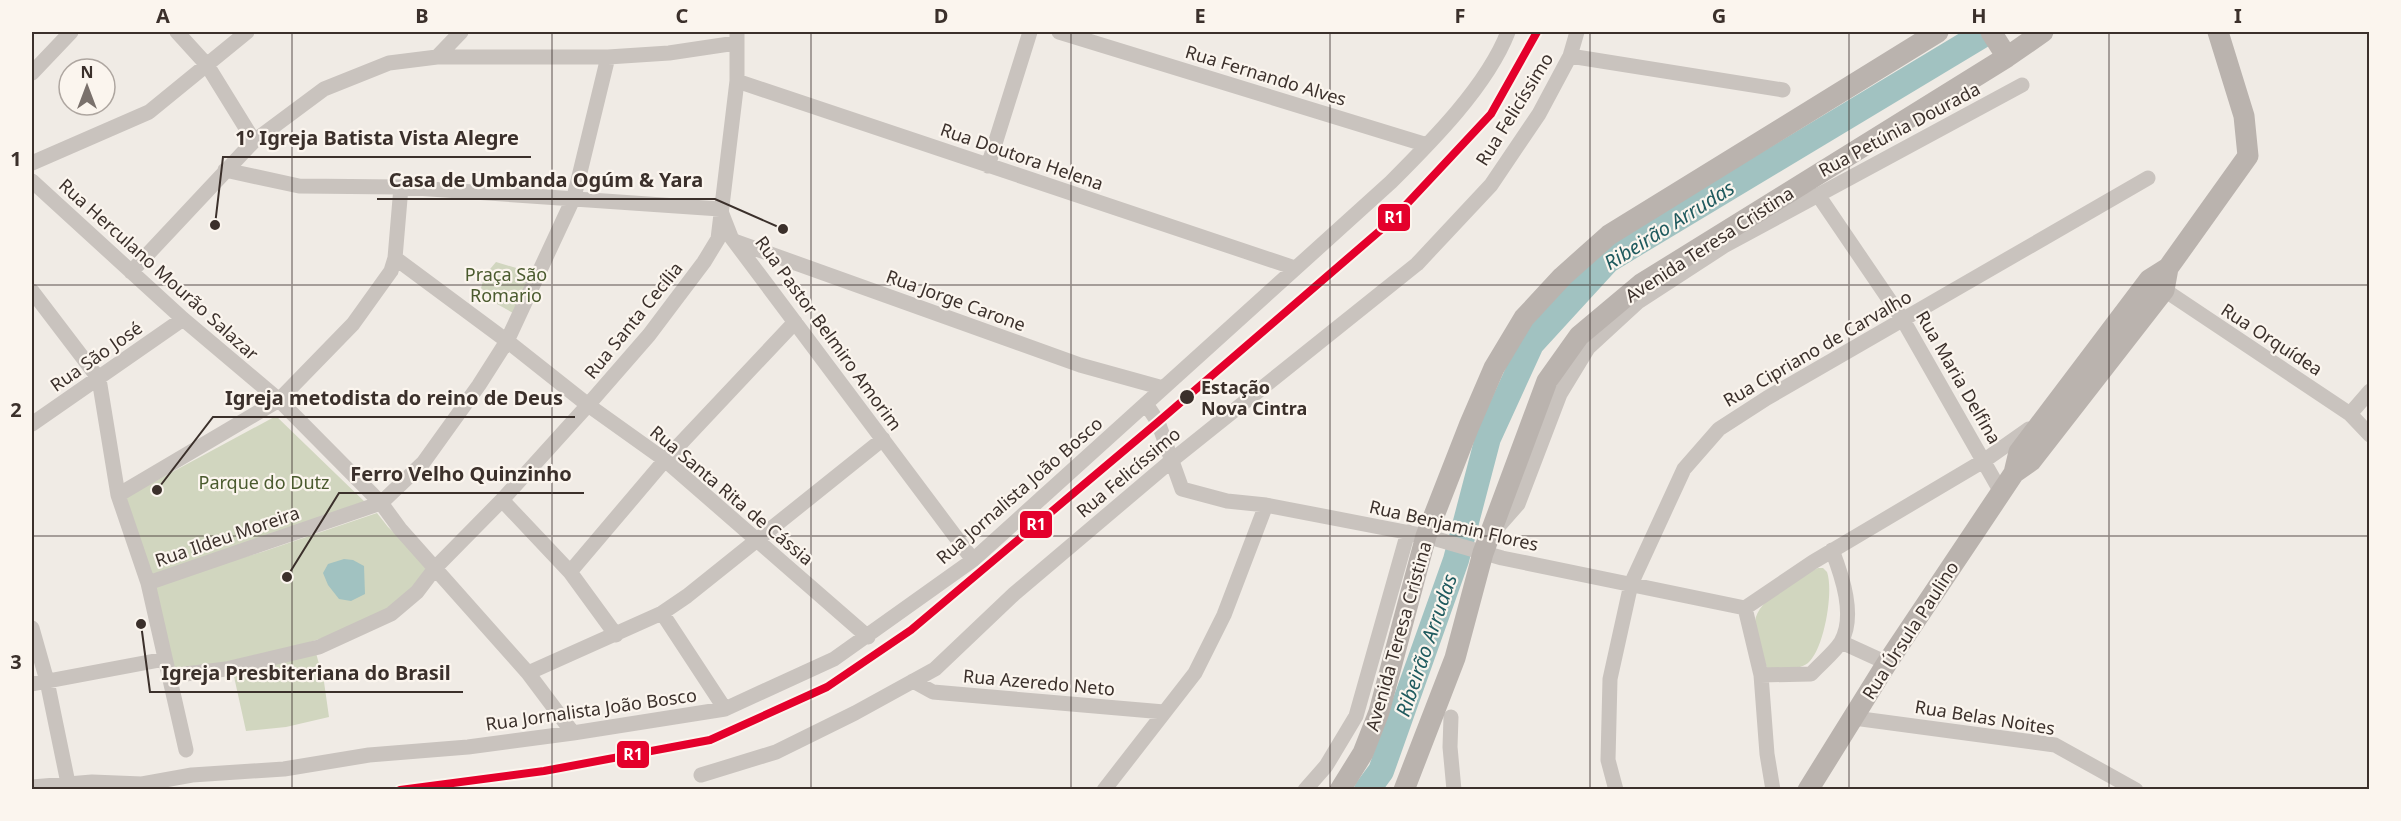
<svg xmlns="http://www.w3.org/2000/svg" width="2401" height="821" viewBox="0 0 2401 821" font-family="'Noto Sans',sans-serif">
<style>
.green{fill:#d1d6bf}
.water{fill:#a1c2c1}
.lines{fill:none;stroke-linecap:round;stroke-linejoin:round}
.river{stroke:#a1c2c1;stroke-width:26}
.street{stroke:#c9c3be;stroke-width:15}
.secondary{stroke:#bab3ae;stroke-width:21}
.rail-1-casing{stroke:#fbf5ee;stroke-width:12}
.rail-1{stroke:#e4002b;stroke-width:8}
.grid{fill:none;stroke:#3b302b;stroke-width:1.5;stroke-opacity:0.55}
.stop-dot{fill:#3b302b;stroke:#fbf5ee;stroke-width:2}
.labels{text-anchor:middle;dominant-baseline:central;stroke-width:4.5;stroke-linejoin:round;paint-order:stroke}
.street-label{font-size:18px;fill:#3b302b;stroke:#fbf5ee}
.park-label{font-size:18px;fill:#4a5a2e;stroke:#fbf5ee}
.stop-label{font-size:18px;font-weight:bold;fill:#3b302b;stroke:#fbf5ee;text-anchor:start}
.water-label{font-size:20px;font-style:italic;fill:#1f5a5e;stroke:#fbf5ee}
.leader{fill:none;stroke:#3b302b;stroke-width:2}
.callout-dot{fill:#3b302b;stroke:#fbf5ee;stroke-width:2}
.callout-label{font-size:20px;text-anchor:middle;font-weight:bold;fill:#3b302b;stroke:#fbf5ee;stroke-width:4.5;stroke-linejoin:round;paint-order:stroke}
.line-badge{stroke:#fbf5ee;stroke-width:2}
.badge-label{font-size:16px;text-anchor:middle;font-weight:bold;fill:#fff}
.neatline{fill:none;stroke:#3b302b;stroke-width:2}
.grid-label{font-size:20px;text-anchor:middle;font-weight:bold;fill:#3b302b}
</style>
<rect width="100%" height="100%" fill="#f0ebe5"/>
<path class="green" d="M496,262l27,8 10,8 -20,35 -16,-9 -16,-16 4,-13z
M276,416l91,88 -215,73 -26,-80z
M377,513l11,14 43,40c-14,15 -30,34 -48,44 -65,37 -138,48 -211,60l-20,-88 110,-31z
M1818,568h5l4,4c7,19 -3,78 -19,91 -10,8 -28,5 -41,5 -4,-13 -14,-32 -12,-46 2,-23 43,-45 63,-54z
M316,653l8,29 5,35 -43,10 -40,4 -13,-59z"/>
<path class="water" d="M344,559l9,1 11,6 1,28 -14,7 -12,-2 -11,-14 -5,-12 5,-9z"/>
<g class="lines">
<path class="river" d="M1367,790l14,-19 75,-211 32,-122 43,-94 77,-84 379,-228"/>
<path class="street" d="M177,32l30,33 47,76
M1059,32l368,113
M1570,56l213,34
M437,57l24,-25
M32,73l39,-41
M737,81l558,187
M32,163l117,-51 98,-80
M988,166l42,-134
M225,170l74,16 102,1 319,22 11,28 242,323
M32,181l151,138 96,81 102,103 19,26 128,144 45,60
M1818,195l85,125 98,172
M737,242l343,123 83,23
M395,258l112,83 81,64 77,55 203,177
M131,272l123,-131 70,-52 65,-26 48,-6h171l61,-4 67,-10
M2157,285l193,129 20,21
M32,291l67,88 19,116 30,88 38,167
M1146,404l12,18 24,67 45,12 39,4 160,31 76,22 243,50
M2350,414l20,-23
M32,424l151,-105
M118,495l161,-95 74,-76 38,-53 4,-13 6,-71
M502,500l68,72 46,63
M1496,529l22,-25 42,-110 28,-46 50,-46 86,-56 298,-161
M570,572l95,-112 130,-138
M148,583l233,-80 42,-40 56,-78 28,-44 67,-144 34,-140
M1745,608l68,-46 172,-102 44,-31
M1745,608l16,67 6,79 6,36
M662,613l63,96
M32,628l15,53 21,102
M1841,642l46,21
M528,673l134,-60 25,-17 196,-157
M1761,675l50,-1c9,-10 23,-21 30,-32 15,-26 1,-66 -9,-92
M169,676l57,-7 93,-22 72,-33 26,-22 19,-25 66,-67 86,-95 61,-70 55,-73 14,-23 19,-158v-49
M913,681l20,11 231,20
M32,684l133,-25
M1451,717l-1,30 4,43
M1854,718l201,27 81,45
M701,775l75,-23 79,-39 80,-44 79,-75 157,-133 246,-197 74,-79 48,-71 31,-58 7,-24
M32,787l60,-5 50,2 50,-9 92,-6 85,-14 99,-8 105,-14 152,-24 109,-50 139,-99 418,-378c41,-41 96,-96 117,-150
M1104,790l91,-117 29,-58 42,-110
M1305,790l21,-24 30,-50 52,-184
M1616,790l-8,-30 2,-81 21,-95 53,-115 35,-40 48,-31 381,-220"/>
<path class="secondary" d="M1991,32l16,25
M2014,473l17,-12 133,-171 4,-22
M1340,790l23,-37 16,-41 47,-176 43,-110 25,-58 30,-50 38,-41 47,-42 329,-203
M1404,790l51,-132 28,-105 64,-172 32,-45 62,-52 366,-227 36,-25
M1808,790l79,-127 127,-190 5,-21 130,-172 19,-12 80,-112 -4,-40 -26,-84"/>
<g class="rail-1-casing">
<path id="rail-1" d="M400,790l144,-19 166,-31 117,-53 84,-57 247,-208 232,-200 101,-108 46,-82"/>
</g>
<use href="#rail-1" class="rail-1"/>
</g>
<path class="grid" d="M292,32v758M552,32v758M811,32v758M1071,32v758M1330,32v758M1590,32v758M1849,32v758M2109,32v758M32,285h2338M32,536h2338"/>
<circle class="stop-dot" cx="1187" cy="397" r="8"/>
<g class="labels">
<g class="street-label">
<text transform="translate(1266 75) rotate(17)">Rua Fernando Alves</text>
<text transform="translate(1514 109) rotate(-58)">Rua Felicíssimo</text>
<text transform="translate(1899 129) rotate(-28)">Rua Petúnia Dourada</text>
<text transform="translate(1022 156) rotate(19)">Rua Doutora Helena</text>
<text transform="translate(1709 244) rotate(-33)">Avenida Teresa Cristina</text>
<text transform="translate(159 269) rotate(42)">Rua Herculano Mourão Salazar</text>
<text transform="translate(956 300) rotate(20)">Rua Jorge Carone</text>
<text transform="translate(633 320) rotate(-51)">Rua Santa Cecília</text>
<text transform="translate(829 333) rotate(54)">Rua Pastor Belmiro Amorim</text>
<text transform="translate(2272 339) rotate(33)">Rua Orquídea</text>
<text transform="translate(1817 348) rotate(-30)">Rua Cipriano de Carvalho</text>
<text transform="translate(96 356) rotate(-35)">Rua São José</text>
<text transform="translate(1959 377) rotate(60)">Rua Maria Delfina</text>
<text transform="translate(1128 472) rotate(-40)">Rua Felicíssimo</text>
<text transform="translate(1019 490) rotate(-41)">Rua Jornalista João Bosco</text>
<text transform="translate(732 495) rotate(40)">Rua Santa Rita de Cássia</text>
<text transform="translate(1454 525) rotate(13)">Rua Benjamin Flores</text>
<text transform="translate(227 536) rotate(-19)">Rua Ildeu Moreira</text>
<text transform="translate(1910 630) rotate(-57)">Rua Úrsula Paulino</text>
<text transform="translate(1398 636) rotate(-74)">Avenida Teresa Cristina</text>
<text transform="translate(1039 682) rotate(5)">Rua Azeredo Neto</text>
<text transform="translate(591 709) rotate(-8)">Rua Jornalista João Bosco</text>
<text transform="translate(1985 717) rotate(9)">Rua Belas Noites</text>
</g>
<g class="park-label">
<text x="506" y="274">Praça São<tspan x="506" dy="21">Romario</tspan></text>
<text x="264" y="482">Parque do Dutz</text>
</g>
<g class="stop-label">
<text x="1201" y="387">Estação<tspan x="1201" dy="21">Nova Cintra</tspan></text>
</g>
<g class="water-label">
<text transform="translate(1669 225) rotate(-32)">Ribeirão Arrudas</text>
<text transform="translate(1426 645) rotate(-71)">Ribeirão Arrudas</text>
</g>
</g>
<path class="leader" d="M215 225L223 157H531M783 229L715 199H377M157 490L213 417H575M287 577L339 493H584M141 624L150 692H463"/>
<g class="callout-dot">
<circle cx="215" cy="225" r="6"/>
<circle cx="783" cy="229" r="6"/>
<circle cx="157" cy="490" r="6"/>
<circle cx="287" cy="577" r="6"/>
<circle cx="141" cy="624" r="6"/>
</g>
<g class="callout-label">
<text x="377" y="145">1º Igreja Batista Vista Alegre</text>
<text x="546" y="187">Casa de Umbanda Ogúm &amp; Yara</text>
<text x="394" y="405">Igreja metodista do reino de Deus</text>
<text x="461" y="481">Ferro Velho Quinzinho</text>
<text x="306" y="680">Igreja Presbiteriana do Brasil</text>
</g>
<g class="line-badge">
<rect x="1377" y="203" width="34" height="29" rx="6" fill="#e4002b"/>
<rect x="1019" y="510" width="34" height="29" rx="6" fill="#e4002b"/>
<rect x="616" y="740" width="34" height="29" rx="6" fill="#e4002b"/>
</g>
<g class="badge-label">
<text x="1394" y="223">R1</text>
<text x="1036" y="530">R1</text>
<text x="633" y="760">R1</text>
</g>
<rect width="2401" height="821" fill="none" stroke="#fbf5ee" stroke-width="66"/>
<g transform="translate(87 87)"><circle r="28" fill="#fbf5ee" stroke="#aea6a0" stroke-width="1.5"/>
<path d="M0-4.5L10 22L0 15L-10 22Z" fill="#7a716c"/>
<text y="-9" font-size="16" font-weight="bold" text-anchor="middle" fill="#3b302b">N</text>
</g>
<rect x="33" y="33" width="2335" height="755" class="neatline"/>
<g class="grid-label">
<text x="163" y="23">A</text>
<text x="422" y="23">B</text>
<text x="682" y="23">C</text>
<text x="941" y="23">D</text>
<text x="1200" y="23">E</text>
<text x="1460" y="23">F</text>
<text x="1719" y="23">G</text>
<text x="1979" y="23">H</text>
<text x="2238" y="23">I</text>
<text x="16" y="166">1</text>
<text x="16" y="417">2</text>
<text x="16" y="669">3</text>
</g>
</svg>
